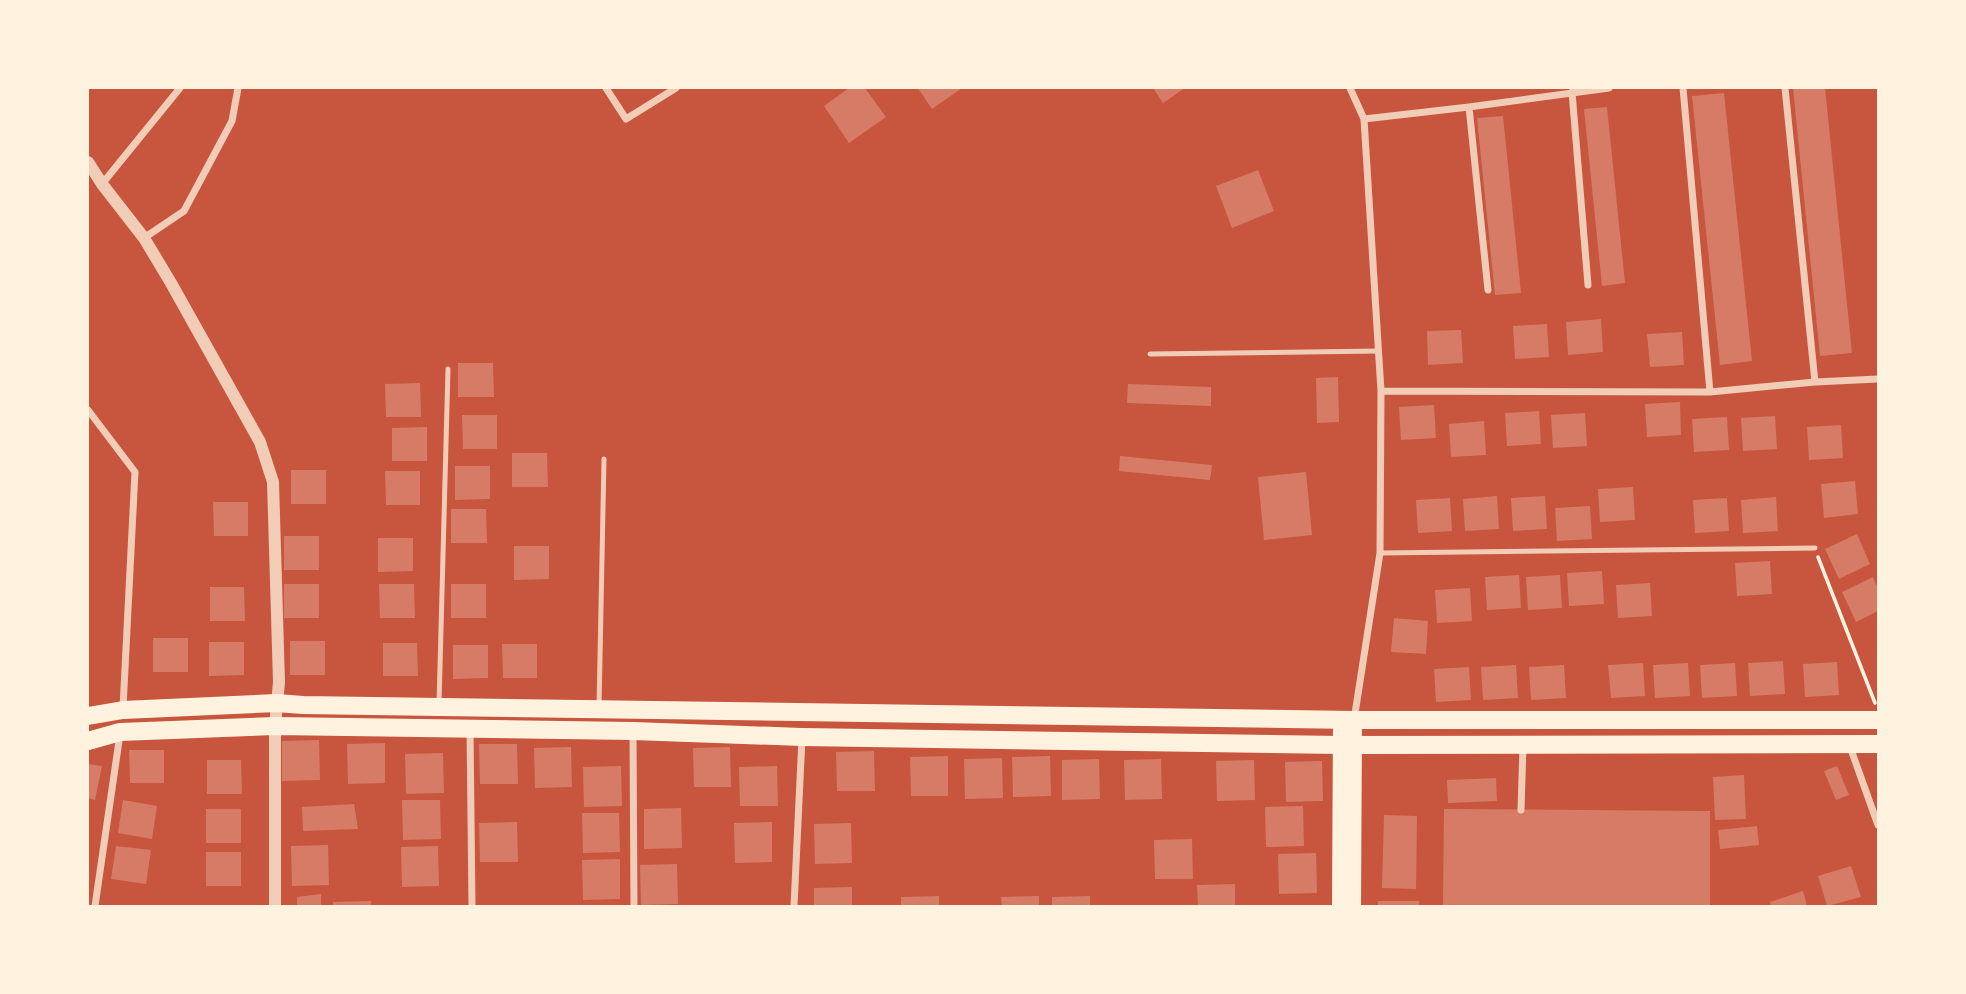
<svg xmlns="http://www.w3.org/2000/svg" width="1966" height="994" viewBox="0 0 1966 994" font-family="Arial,sans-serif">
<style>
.building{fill:#d67c66}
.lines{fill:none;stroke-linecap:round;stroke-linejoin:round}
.path{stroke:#fff3e0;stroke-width:3.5}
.service{stroke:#f1ccb7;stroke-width:5}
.minor{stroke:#f1ccb7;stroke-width:7}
.tertiary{stroke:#f1ccb7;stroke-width:12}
.primary{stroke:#fff3e0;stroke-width:16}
.trunk{stroke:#fff3e0;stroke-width:18}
</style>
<rect width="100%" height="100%" fill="#c8553d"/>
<path class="building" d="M849,88h16l21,29 -37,26 -25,-37z
M918,88h44l-30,21z
M1153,88h32l-22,15z
M1793,88h32l27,265 -32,3z
M1724,93l28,268 -32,4 -28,-269z
M1607,107l18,176 -23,3 -18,-177z
M1503,116l18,177 -26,2 -18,-177z
M1258,170l16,41 -42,17 -16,-42z
M1601,319l2,33 -35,3 -2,-33z
M1547,324l2,33 -34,2 -2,-33z
M1461,330l2,33 -35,2 -1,-34z
M1682,332l2,33 -34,2 -3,-33z
M458,363h35l1,34h-36z
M1338,377l1,45 -22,1 -1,-45z
M420,383l1,34h-35l-1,-33z
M1128,384l83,3v19l-84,-3z
M1680,402l1,33 -34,2 -2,-33z
M1434,405l2,33 -35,2 -2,-33z
M1539,411l2,33 -34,2 -2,-33z
M1585,413l2,33 -34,2 -2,-33z
M462,415h35v34h-34z
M1775,416l2,33 -34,2 -2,-33z
M1727,417l2,33 -35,2 -2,-33z
M1484,421l2,34 -35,2 -2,-33z
M1841,425l2,33 -34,2 -2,-33z
M427,427v34h-35v-33z
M512,453h35l1,34h-36z
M1120,456l92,9 -2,15 -91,-9z
M455,466h35v33l-35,1z
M291,470h35v34h-35z
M385,471h35v34h-34z
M1306,472l6,63 -48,5 -6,-63z
M1855,481l3,33 -34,4 -3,-34z
M1633,487l2,33 -35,2 -2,-33z
M1497,496l2,33 -34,2 -2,-32z
M1545,496l2,33 -34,2 -2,-33z
M1776,497l2,34 -35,2 -2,-33z
M1450,498l2,33 -34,2 -2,-33z
M1727,498l2,33 -34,2 -2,-33z
M213,502h35v34h-34z
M1590,506l2,33 -35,2 -2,-33z
M451,509h35l1,34h-36z
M1857,534l13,30 -31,15 -14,-30z
M284,536h35v34h-35z
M378,538h35v33l-35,1z
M514,546h35v33l-35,1z
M1770,561l2,33 -35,2 -2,-33z
M1602,571l2,33 -35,2 -2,-33z
M1519,575l2,33 -34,2 -2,-33z
M1560,575l2,33 -34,2 -2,-33z
M1873,577l5,12v22l-22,11 -14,-30z
M1650,583l2,33 -34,2 -2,-33z
M284,584h35v34h-35z
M379,584h35l1,34h-35z
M451,584h35v34h-35z
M210,587h34l1,34h-35z
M1470,588l2,33 -35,2 -2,-33z
M1394,618l34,3 -2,33 -35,-2z
M153,638h35v34h-35z
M290,641h35v34h-35z
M209,642h35v33l-35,1z
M383,643h34l1,33h-35z
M502,644h35v34h-34z
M453,645h35v33l-35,1z
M1783,661l2,33 -35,2 -2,-33z
M1837,662l2,33 -34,2 -2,-33z
M1643,663l2,33 -34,2 -3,-33z
M1688,663l2,33 -35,2 -2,-33z
M1735,663l2,33 -35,2 -2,-33z
M1516,665l2,33 -35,2 -2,-33z
M1564,665l2,33 -35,2 -2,-33z
M1469,667l2,33 -35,2 -2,-33z
M319,740l1,40 -38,1v-40z
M385,743v40l-37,1 -1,-40z
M479,744h38l1,40h-38z
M571,747l1,40 -37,1 -1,-40z
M730,747l1,40h-37l-1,-39z
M129,750h35v33h-34z
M874,751l1,40h-38l-1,-39z
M443,753l1,40 -38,1 -1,-40z
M948,756v40h-37l-1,-39z
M1050,756l1,40 -38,1 -1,-40z
M1002,758l1,40 -38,1 -1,-40z
M1099,759l1,40 -38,1v-40z
M1161,759l1,40 -37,1 -1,-40z
M207,760h34l1,34h-35z
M1254,760l1,40 -38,1 -1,-40z
M1322,761l1,40 -37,1 -1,-40z
M88,764l14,2 -7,34 -7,-2z
M621,766l1,40 -38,1 -1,-40z
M777,766l1,40h-38l-1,-39z
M1837,766l12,29 -13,5 -12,-29z
M1744,775l2,44 -31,1 -2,-43z
M1496,778l1,23 -49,2 -1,-23z
M123,800l34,6 -5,33 -34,-6z
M402,800h38l1,39 -38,1z
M354,804l4,25 -55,2 -1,-24z
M1303,806l1,40 -38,1 -1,-40z
M681,808l1,40 -38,1v-40z
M206,809h35v34h-35z
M1444,809l266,2v95h-267z
M582,813h37l1,39 -37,1z
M1384,815l33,1 -1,73 -34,-1z
M517,822l1,40h-38l-1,-39z
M772,822v40l-37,1 -1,-40z
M851,823l1,40 -37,1 -1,-40z
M1757,826l2,19 -39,4 -2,-19z
M1192,839l1,40h-38l-1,-39z
M328,845l1,40 -37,1 -1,-40z
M116,846l35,4 -5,34 -35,-5z
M438,846l1,40 -37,1 -1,-40z
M206,852h35v34h-35z
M1316,853l1,40 -38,1 -1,-40z
M620,859v40l-37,1 -1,-40z
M677,864l1,40 -37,1 -1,-40z
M1851,866l10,31 -34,9 -9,-30z
M1235,884v22h-37l-1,-21z
M852,887v19h-38v-18z
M1803,891l4,15h-36l-1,-4z
M321,894v12h-24v-9z
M939,896v10h-38v-9z
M1039,896v10h-37l-1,-9z
M1090,896v10h-38v-9z
M371,901v5h-38v-4z
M1378,901h41v5h-41z"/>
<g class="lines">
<path class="path" d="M1818,557l57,146"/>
<path class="service" d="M1150,354l229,-3
M1380,553l435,-5
M439,704l9,-335
M599,707l5,-248"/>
<path class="minor" d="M606,88l20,31 50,-31
M1350,88l14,31 17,272 -1,162 -26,167
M1683,88l27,304
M1785,88l30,294
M1572,92l16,193
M1469,107l19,183
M1364,119l105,-12 140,-19
M102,184l78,-96
M144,238l40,-27 48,-90 6,-33
M1381,391l329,1 105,-10 63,-3
M88,410l47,62 -12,236
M470,729l2,177
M633,732l1,174
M1849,744l29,81
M1521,810l2,-65
M95,906l25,-172
M794,906l8,-168"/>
<path class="tertiary" d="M88,162l14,22 42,54 27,45 89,159 13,40 6,200 -4,44v180"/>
<path class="primary" d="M1340,906l1,-186
M1353,906l1,-186"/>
<path class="trunk" d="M88,716l35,-6 154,-7 26,2 1051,15h524
M88,741l32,-9 155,-6 358,5 169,6 539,8 537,-1"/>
</g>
<rect width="1966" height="994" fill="none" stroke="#fff3e0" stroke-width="178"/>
</svg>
